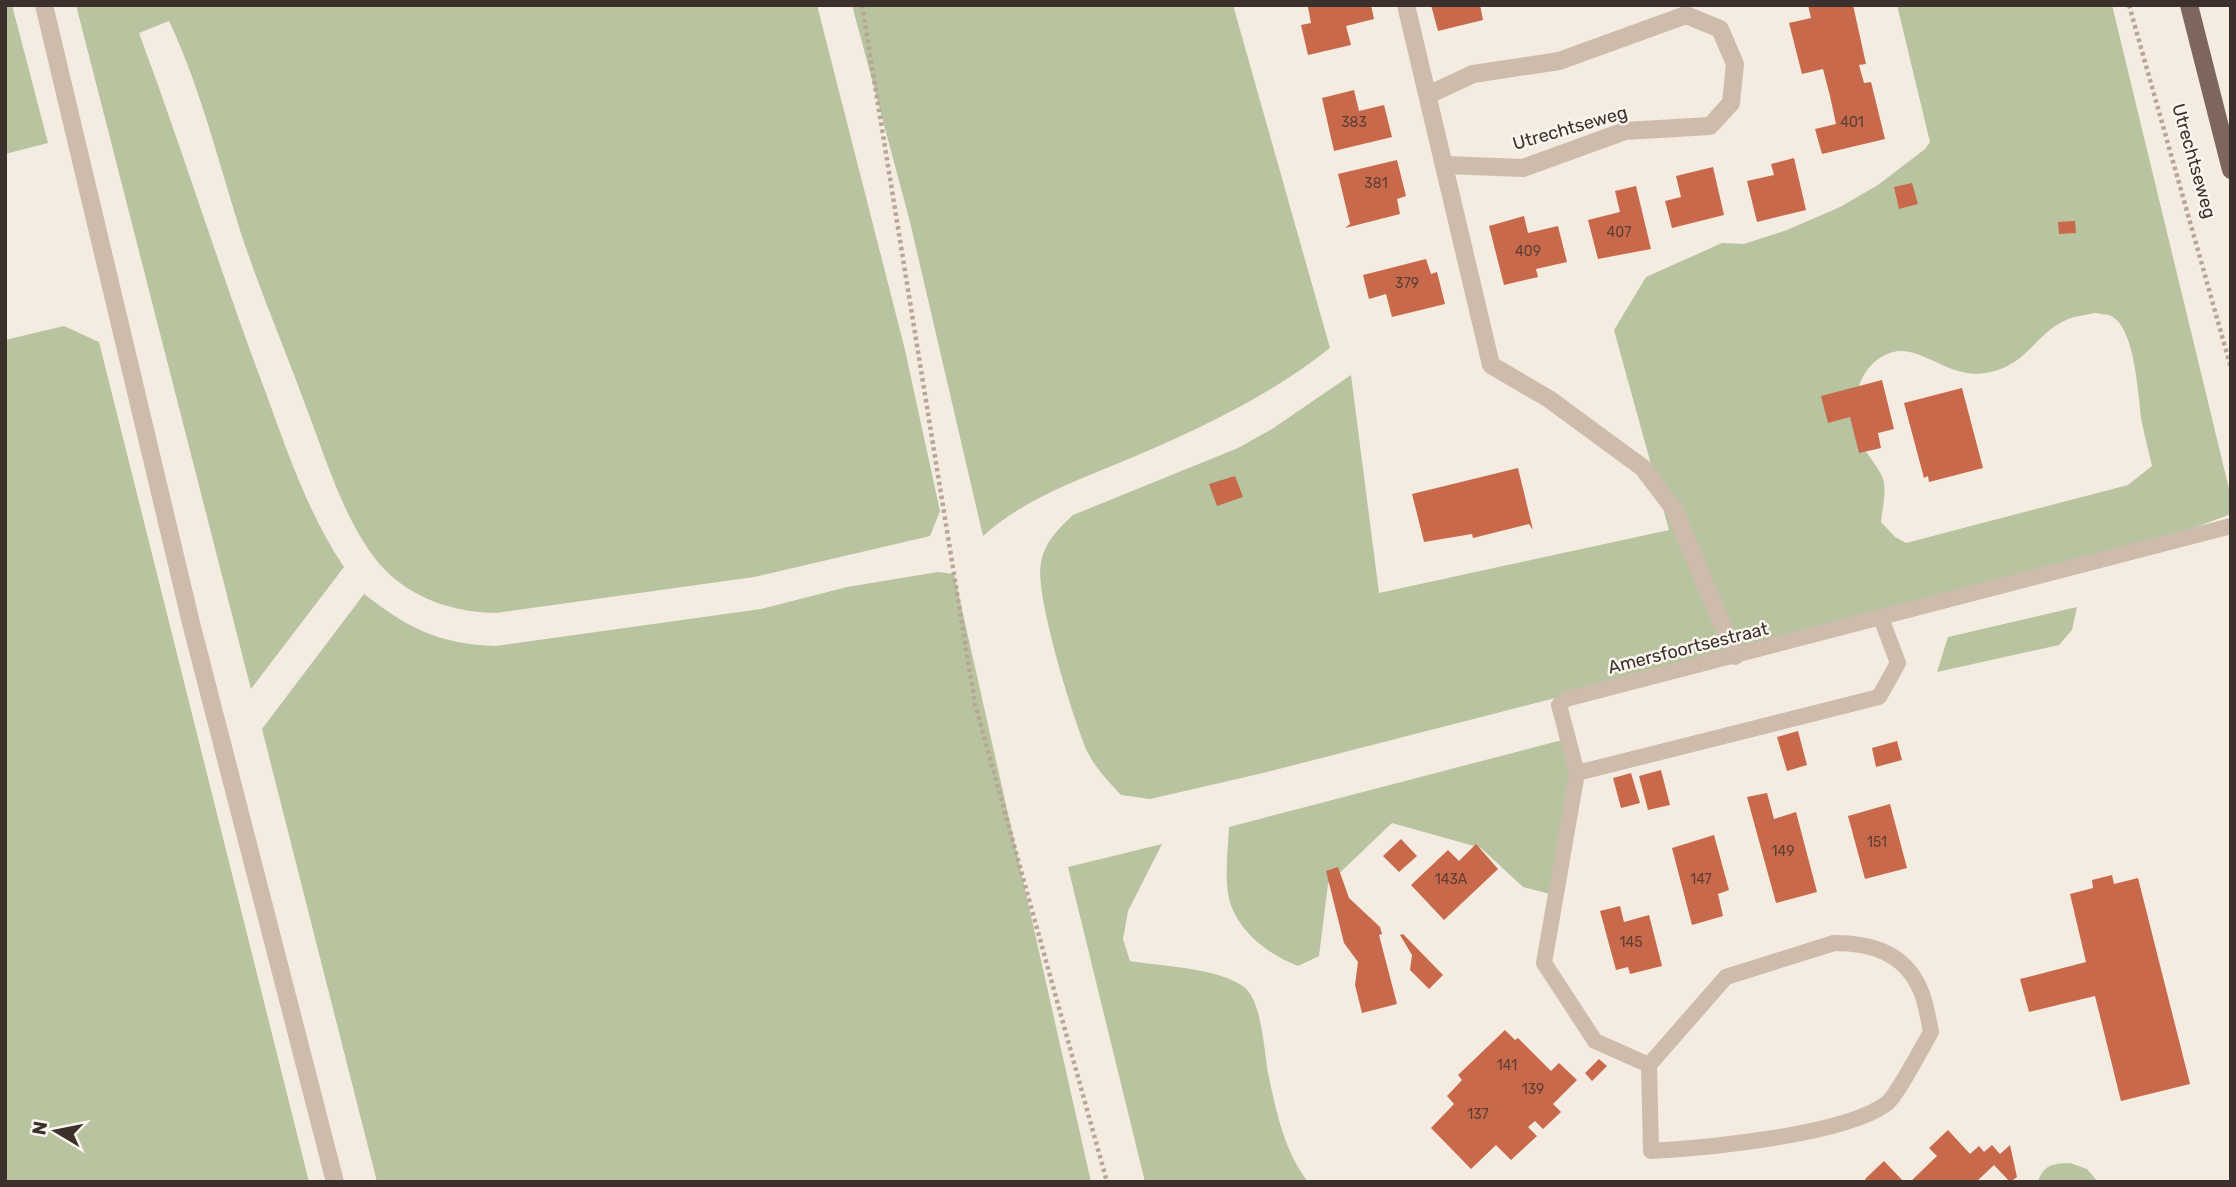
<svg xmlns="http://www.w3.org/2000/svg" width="2236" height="1187" viewBox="0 0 2236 1187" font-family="Rubik,sans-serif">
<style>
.green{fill:#b8c4a0;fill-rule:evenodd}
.building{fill:#c8694b}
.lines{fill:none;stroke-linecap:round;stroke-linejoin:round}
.path{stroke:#b9a596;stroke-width:4.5;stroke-dasharray:3.5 3.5;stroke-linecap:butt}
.lane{stroke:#cdbbac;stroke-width:16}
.street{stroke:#cdbbac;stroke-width:18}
.primary{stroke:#7d675c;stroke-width:18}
.labels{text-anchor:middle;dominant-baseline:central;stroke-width:5;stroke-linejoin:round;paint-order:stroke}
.number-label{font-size:14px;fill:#5e3e33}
.street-label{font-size:18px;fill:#3b302b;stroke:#fbf5ee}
</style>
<rect width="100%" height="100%" fill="#f4ebe1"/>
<path class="green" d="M5,5h7l36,138 -43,11z
M76,5h741l88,345 35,161 -10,25 -176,41 -259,36c-41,-1 -82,-14 -111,-44 -37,-40 -57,-107 -76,-157 -20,-55 -43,-109 -62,-164 -25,-75 -43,-155 -77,-227l-30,12c44,118 81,238 125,355 23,62 43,124 80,179l-93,122z
M852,5h381l97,343c-63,50 -137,84 -211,115 -48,20 -96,37 -136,73l-73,-314z
M1897,5h215l119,492v17l-43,16 -423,114 -502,129 -113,26 -29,-4c-11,-12 -25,-26 -33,-42 -14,-31 -54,-160 -47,-190 3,-20 18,-35 32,-48l165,-67 34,-19 79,-54 28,218 290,-63 -55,-200 32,-53 76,-34 22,1 43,-14 53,-23 38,-22 47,-36 5,-7zM2095,313c4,1 12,1 16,3 25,12 27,83 31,107 3,15 7,29 10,43l-24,19 -222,58 -11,-6 -14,-15c1,-12 6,-31 2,-43 -5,-14 -19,-26 -24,-42 -10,-30 -2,-75 34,-85 28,-7 56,27 92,21 43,-6 49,-40 83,-54 8,-3 18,-4 27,-6z
M64,326l35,16 210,840h-304v-842z
M938,572l16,2 137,608h-714l-115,-453 102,-135c45,35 75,50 132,52l265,-37 86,-22z
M2077,607l-5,23 -13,15 -122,27 11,-35z
M1562,740l8,28 -8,129 -39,-10 -42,-39 -89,-25 -64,61 -9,72 -21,10c-30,-11 -65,-38 -70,-73 -3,-21 0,-45 1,-66z
M1162,844l-34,67 -5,28 7,22c30,5 90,7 114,26 19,15 20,68 25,91 8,37 16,74 39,104h-163l-77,-315z
M2070,1163l17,6 11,13h-60c6,-18 15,-18 32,-19z"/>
<path class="building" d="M1317,5h54l3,14 -28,7 5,19 -43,10 -7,-30 10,-2 -3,-16z
M1431,5h49l3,15 -45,11z
M1808,5h45l13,59 -7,1 5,18 7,-1 14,57 -63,15 -7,-25 21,-5 -6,-28 -7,-27 -21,5 -13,-51 22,-5z
M1354,90l5,21 25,-6 8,32 -58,14 -12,-53z
M1794,158l12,52 -49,12 -10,-41 27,-6 -3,-11z
M1397,160l9,36 -9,3 3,15 -55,14 5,-4 -12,-50z
M1713,167l11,48 -52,13 -7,-27 16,-4 -5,-21z
M1912,183l6,21 -19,5 -5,-22z
M1636,186l15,63 -53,10 -10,-39 32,-8 -5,-21z
M1524,216l4,17 30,-7 9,36 -31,7 2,8 -34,8 -15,-59z
M2075,221l1,12 -17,1 -1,-12z
M1426,259l5,15 6,-2 8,32 -53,13 -6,-23 -17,5 -6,-24z
M1882,380l12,49 -16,4 3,15 -22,5 -9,-36 -22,6 -7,-27z
M1962,388l21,80 -54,14 -1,-6 -4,2 -20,-75z
M1518,468l15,62 -4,-6 -56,14 -1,-4 -48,8 -12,-48z
M1235,476l8,21 -26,9 -8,-22z
M1798,731l9,34 -20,6 -10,-34z
M1897,741l5,19 -26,7 -4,-19z
M1661,770l9,35 -22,5 -9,-34z
M1631,773l9,30 -19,5 -8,-30z
M1767,793l7,26 22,-7 21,80 -41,11 -29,-106z
M1890,804l17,64 -42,11 -17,-63z
M1714,835l15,55 -11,4 5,22 -31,9 -20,-77z
M1401,839l16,17 -18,16 -16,-16z
M1476,844l22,25 -54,51 -33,-35 37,-35 11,11z
M1338,867l11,31 31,29 2,7 -3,1 18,69 -35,9 -7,-28 3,-23 -14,-19 -18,-72z
M2112,875l2,9 24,-6 52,206 -69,17 -26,-105 -66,16 -9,-33 66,-17 -16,-68 23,-6 -1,-8z
M1620,906l4,16 25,-7 13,51 -32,8 -2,-7 -12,3 -16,-59z
M1403,934l40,41 -14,14 -19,-19 2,-15 -12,-20z
M1505,1030l10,10 3,-2 33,33 8,-8 18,17 -24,24 8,8 -18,17 -8,-8 -7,6 9,9 -26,24 -15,-15 -25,24 -40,-41 23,-24 -7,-8 15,-16 -4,-5z
M1599,1059l8,7 -15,15 -7,-8z
M1948,1130l22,24 9,-8 5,6 8,-7 8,9 10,-9 7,32 -7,5 -16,-17 -18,17h-66l27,-26 -8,-8z
M1884,1161l20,21h-37l-2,-3z"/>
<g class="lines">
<path class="path" d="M862,5l113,699 132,478
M2129,5l102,363"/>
<path class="lane" d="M1577,773l302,-76 19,-34 -17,-45
M1834,943c36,0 70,9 86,46 6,12 8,29 11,43 -9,15 -34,64 -45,72 -42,31 -180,44 -235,47l-2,-86 77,-88z
M1649,1065l-54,-24 -51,-78 33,-190 -18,-68 7,-6 665,-173"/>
<path class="street" d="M44,5l147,618 144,559
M1406,5l85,360 58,34 94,69 31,41 61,147
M1428,95l45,-21 86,-13 127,-46 34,14 15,35 -4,39 -21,23 -85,5 -102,37 -78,-3"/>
<path class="primary" d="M2189,5l42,165"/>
</g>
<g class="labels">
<g class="number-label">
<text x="1354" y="122">383</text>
<text x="1852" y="122">401</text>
<text x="1376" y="183">381</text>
<text x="1619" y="232">407</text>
<text x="1528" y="251">409</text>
<text x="1407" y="283">379</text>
<text x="1877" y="842">151</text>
<text x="1783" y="851">149</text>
<text x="1451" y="879">143A</text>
<text x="1701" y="879">147</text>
<text x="1631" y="942">145</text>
<text x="1507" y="1065">141</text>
<text x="1533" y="1089">139</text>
<text x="1478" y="1114">137</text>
</g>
<g class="street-label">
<text transform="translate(1570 128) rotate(-16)">Utrechtseweg</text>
<text transform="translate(2194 161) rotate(74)">Utrechtseweg</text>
<text transform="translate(1688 648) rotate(-14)">Amersfoortsestraat</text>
</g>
</g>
<rect width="2236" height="1187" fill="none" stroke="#3b302b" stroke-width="14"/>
<g transform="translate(56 1131) rotate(280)" stroke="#fbf5ee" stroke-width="5" paint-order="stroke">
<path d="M0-5L12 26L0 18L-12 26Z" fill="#3b302b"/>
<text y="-10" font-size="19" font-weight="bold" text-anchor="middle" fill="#3b302b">N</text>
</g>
</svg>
